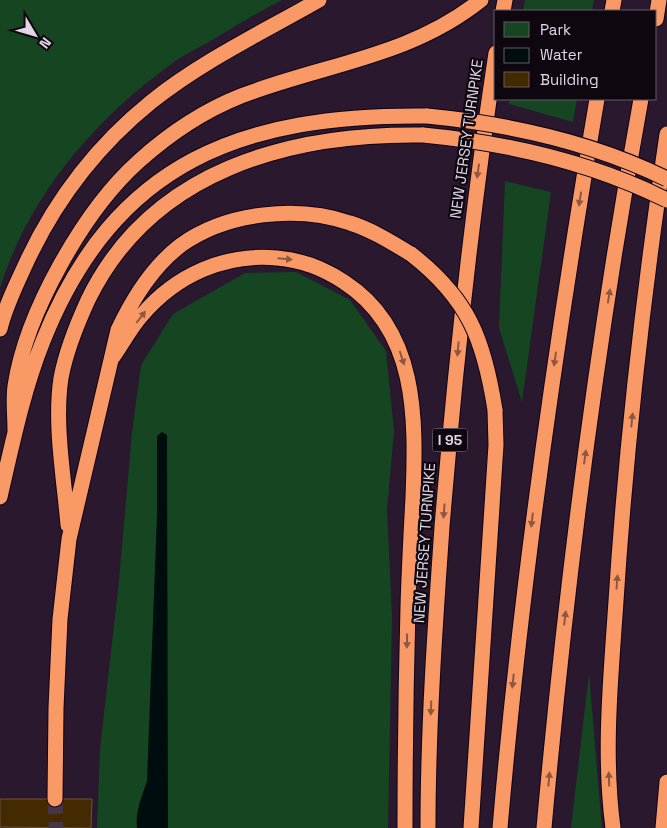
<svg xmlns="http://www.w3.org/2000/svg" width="667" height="828" viewBox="0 0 667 828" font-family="'Space Grotesk',sans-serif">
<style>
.green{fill:#154621}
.water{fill:#000d0f}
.building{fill:#442a00;stroke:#69553a}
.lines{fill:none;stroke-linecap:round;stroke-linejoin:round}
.highway-tunnel{stroke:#46344a;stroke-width:15;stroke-dasharray:15 8;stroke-linecap:butt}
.highway-casing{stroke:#120316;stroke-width:17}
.highway{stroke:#f89966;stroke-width:15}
.highway-bridge-casing{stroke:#120316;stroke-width:17;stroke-linecap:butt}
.highway-bridge{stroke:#f89966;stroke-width:15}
.oneway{fill:#8f573f}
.labels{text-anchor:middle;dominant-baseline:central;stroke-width:4.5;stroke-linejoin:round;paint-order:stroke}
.shield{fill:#0e0710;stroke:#a298a5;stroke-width:1}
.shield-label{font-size:14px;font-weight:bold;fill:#e2d6e5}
.street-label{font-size:15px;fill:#e2d6e5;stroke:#0e0710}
</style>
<rect width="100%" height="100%" fill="#2a182f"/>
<path class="green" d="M0,0h282c-25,13 -49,27 -73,42 -13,7 -27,14 -39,23 -77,56 -141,131 -170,223z
M525,0h69l-2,11h-69z
M510,99h67l-4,23 -64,-18z
M505,181l46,11 -29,210 -23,-74z
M296,272l54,28 36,51 8,80 -7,79 5,107 -4,211h-291l3,-79 19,-168 13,-149 9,-67 32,-51 72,-41z
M589,673l13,155h-31z"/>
<path class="water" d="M162,432l5,3 1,393h-31c-2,-16 5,-32 10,-47l10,-266v-79z"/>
<path class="building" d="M0,799h92l-1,29 -91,-1z"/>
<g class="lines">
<path class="highway-tunnel" d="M55,799l1,29"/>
<g class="highway-casing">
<path id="highway" d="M503,11l2,-11
M612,11l2,-11
M656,19l3,-19
M0,329c6,-25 18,-48 28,-70 29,-61 71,-115 123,-157 51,-41 112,-70 168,-102
M113,357c10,-14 18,-30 29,-42 34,-40 83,-62 135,-57 25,2 46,10 67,24 74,48 72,136 69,215 -2,37 -4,73 -5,110 -2,74 -3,147 -3,221
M15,431c0,-15 -2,-31 0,-45 11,-73 69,-176 124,-225 30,-27 64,-50 102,-65 83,-32 169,-39 240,-96
M0,497c12,-52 23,-106 43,-156 72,-181 201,-227 384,-225
M68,525c-4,-47 -14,-101 -7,-147 5,-27 16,-54 27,-78 63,-130 202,-167 335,-165
M55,799l1,-91 4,-89 9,-80 49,-209c15,-32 34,-63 63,-85 46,-33 117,-40 169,-22 22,7 41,19 61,31
M428,828c0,-100 7,-201 14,-301 13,-159 30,-316 54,-474
M471,828l25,-383 -1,-35
M500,828c21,-245 56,-487 97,-729
M544,828c22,-244 53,-488 97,-729
M613,828c-10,-75 -2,-152 3,-227 10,-156 28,-312 51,-467
M663,828l4,-46"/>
</g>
<use href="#highway" class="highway"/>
<g class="highway-bridge-casing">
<path id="highway-bridge" d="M427,116c82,8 165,26 240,63
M423,135c84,8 168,27 244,65
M411,254c58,45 73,86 84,156"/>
</g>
<use href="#highway-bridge" class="highway-bridge"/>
</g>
<defs><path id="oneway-solid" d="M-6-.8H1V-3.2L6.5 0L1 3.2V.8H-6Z" transform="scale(1.25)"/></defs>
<g class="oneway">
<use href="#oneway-solid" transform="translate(478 171) rotate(98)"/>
<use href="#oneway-solid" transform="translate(580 199) rotate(99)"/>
<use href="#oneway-solid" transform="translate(285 259) rotate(5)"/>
<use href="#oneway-solid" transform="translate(609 296) rotate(-81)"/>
<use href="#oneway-solid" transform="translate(141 317) rotate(-52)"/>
<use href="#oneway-solid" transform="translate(458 349) rotate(95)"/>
<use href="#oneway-solid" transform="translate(402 358) rotate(72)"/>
<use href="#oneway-solid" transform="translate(555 359) rotate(98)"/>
<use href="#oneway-solid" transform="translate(632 420) rotate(-84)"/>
<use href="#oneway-solid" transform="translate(585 457) rotate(-82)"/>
<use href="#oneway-solid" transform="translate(444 511) rotate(94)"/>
<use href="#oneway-solid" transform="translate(532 520) rotate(97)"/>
<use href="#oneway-solid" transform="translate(617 582) rotate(-86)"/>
<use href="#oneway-solid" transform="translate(565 618) rotate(-83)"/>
<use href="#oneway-solid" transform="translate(407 641) rotate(91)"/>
<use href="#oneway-solid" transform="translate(513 681) rotate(96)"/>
<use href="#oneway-solid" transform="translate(431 708) rotate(92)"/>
<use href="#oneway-solid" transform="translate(549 779) rotate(-85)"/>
<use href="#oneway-solid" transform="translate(609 779) rotate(-92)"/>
</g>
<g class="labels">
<rect class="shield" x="432.5" y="428.5" width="35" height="23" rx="4"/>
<g class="shield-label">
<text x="450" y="440">I 95</text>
</g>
<g class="street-label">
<text transform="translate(466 139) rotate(-82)">NEW JERSEY TURNPIKE</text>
<text transform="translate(424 543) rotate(-86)">NEW JERSEY TURNPIKE</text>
</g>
</g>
<rect x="494" y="10" width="162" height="90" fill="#0e0710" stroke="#635a65"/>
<rect x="504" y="22" width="25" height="15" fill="#154621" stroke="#635a65"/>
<text x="540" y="35" font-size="15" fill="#e2d6e5">Park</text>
<rect x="504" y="48" width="25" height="15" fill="#000d0f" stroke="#635a65"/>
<text x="540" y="60" font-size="15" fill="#e2d6e5">Water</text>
<rect x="504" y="72" width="25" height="15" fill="#442a00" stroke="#635a65"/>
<text x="540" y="85" font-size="15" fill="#e2d6e5">Building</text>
<g transform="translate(35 35) rotate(128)" stroke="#0e0710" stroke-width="4" paint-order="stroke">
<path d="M0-4L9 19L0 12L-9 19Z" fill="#e2d6e5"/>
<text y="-8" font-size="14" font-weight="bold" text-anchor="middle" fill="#e2d6e5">N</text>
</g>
</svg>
